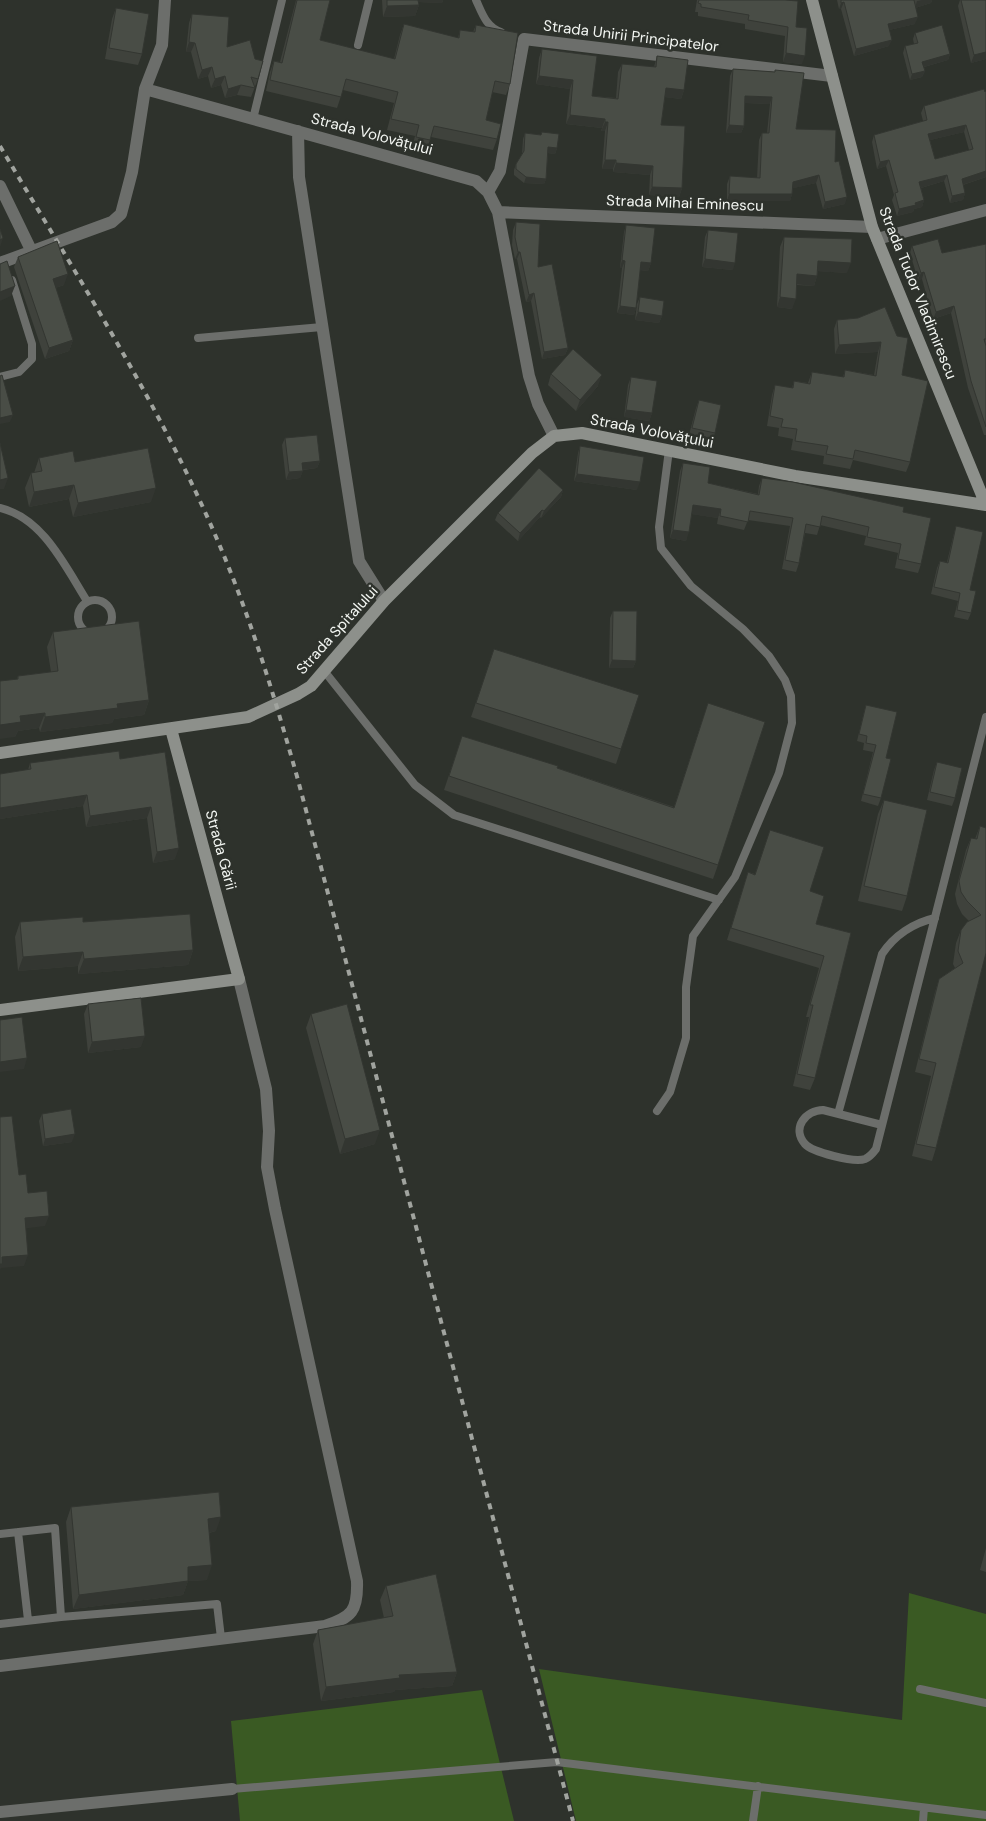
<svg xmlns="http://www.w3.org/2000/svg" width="986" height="1821" viewBox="0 0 986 1821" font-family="'DM Sans',sans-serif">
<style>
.green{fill:#3a5a23}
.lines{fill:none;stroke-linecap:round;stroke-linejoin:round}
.lane{stroke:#6c6e6b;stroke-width:8}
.street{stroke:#6c6e6b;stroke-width:12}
.secondary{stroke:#8d908b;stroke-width:12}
.rail{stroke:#a1a49f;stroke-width:4;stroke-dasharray:6 6;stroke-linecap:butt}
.wall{fill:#3f423c;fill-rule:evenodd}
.shaded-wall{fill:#333631}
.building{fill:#494d46;stroke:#333631;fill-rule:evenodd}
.labels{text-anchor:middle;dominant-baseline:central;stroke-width:5;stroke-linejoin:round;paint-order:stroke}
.street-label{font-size:15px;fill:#f3f6f2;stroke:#2e322c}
</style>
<rect width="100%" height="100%" fill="#2e322c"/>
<path class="green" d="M909,1593l77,21v207h-410l-37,-152 363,51z
M482,1690l32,131h-274l-9,-100z"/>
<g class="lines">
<path class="lane" d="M476,0c6,13 10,27 25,32
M358,45l11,-45
M253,119l29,-119
M198,338l124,-11
M0,377l19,-5 13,-13v-15l-20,-64
M0,508c43,10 65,58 87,93
M78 617a17 17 0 1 1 34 0a17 17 0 1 1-34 0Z
M325,672l90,113 39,30 265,85
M657,1111l13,-19 16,-54v-51l7,-51 42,-59 44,-104 13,-50 -1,-27 -6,-16 -16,-24 -26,-27 -52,-43 -30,-38 -2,-21 10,-77
M838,1114l44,-160c12,-18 31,-31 53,-36
M882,1125l-59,-15c-17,0 -32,18 -18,34 7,8 49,19 60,15 5,-2 8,-6 11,-10l110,-432
M18,1532l10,88
M0,1534l55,-6 6,89 156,-13 4,34
M0,1624l61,-7
M920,1689l66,14
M232,1789l325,-27 429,53
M753,1821l5,-35
M923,1821l1,-13"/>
<path class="street" d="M145,89l331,92 12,11 10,20 31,164 9,28 16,32
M298,131l1,46 60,384 25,40
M0,186l32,66
M488,192l12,-21 24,-132 308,37
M498,212l374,15
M877,239l109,-29
M0,263l112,-41 9,-8 11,-42 13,-83 17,-44 3,-45
M0,1666l325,-40c27,-9 33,-15 32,-45l-82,-372 -8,-42 2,-36 -3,-42 -27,-110
M0,1812l232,-23"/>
<path class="secondary" d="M812,0l60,227 114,278
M0,753l248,-36 50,-23 13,-8 73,-85 148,-148 22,-17 28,-3 213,43 191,29
M0,1010l239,-31 -68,-250"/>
<path class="rail" d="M0,146c78,132 163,263 222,405 31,74 54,151 76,229l275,1041"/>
</g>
<path class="wall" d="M296,0h34l-10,40 74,19 6,-24 4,-11 54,14 2,-8 13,2 3,-7 34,59 -4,11 -14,-3 -6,28 11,19 -4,11 -62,-13 -5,14 -14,-3 3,-12 -28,-6 7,-27 -51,-13 -6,18 -71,-17 4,-19 4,-11 6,1z
M382,0h61l-1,3 -23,-1v3l-4,11 -32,1z
M697,0h88l11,27 6,37 -19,-2 2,-26 -40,-7v-5l-47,-8v-4h-3z
M837,0h95l-1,3 -16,5v16l-26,6v16l-35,10 -13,-47h-2z
M960,0h26v59l-15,4 -13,-57z
M116,8l26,46 -4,11 -33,-6 7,-40z
M192,14l35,33 31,32 -7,18 -14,-2 -12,3 -4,-13 -10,3 -3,-12 -10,3 -7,-27h-5l3,-29z
M915,33l35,21 -2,6 -24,7 1,4 -3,6 -12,3 -7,-27 2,-7 9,-2 -1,-5z
M542,49l50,47 24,2 2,-26 4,-8 32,3 3,-11 27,34 -3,9 -16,-2 -4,28 21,63 -3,9 -30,-2 1,-20 -37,-3v-3h-11l3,-38h-4l1,-3 -36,-4 4,-35 -34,-5 3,-26z
M733,69l42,3 21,57 39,33 10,42 -22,5 -7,-26 -23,5 -1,6 -2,7h-63v-17l3,-8 27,2 2,-38 3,-7h5l3,-29 -25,-1 -1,23 -3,7h-15l4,-57z
M984,89l2,88 -23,8 2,8 -2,7 -13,3 -6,-22 -23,7 3,12 -2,7 -8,2 -1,3 -16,4 -5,-16 2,-5 -8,-29 -9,3 -5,-27 2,-7 49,-14 -2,-8 3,-7zM964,132l5,18 -34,9 -5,-19z
M542,132l15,16 -2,6 -7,-1 -2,26 -2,5 -20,-1 -10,-8v-5l2,-6 6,-10 1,-15 2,-6 16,2z
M516,222l22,45 30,81 -3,7 -23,4 -11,-58 -5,1 -9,-43h-2l-3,-14 1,-15z
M626,225l25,38 -3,8 -8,-1 -4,38 -2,7 -17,-2 5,-45h-2l4,-36z
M708,230l25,40 -31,-3 3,-30z
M784,237l63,36 -29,-2 -1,5 -3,10 -17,-1 -5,24 -15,-2 3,-60z
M986,244v191h-2l-16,-47 -17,-75 -18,6 -11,-40 -4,1 -8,-27 2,-7 30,7z
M18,257l46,28 -9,3 18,52 -4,11 -24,8 -31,-92z
M640,297l22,19 -3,7 -24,-3 2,-16z
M885,307l17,68 8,87 -4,10 -53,-12 -3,9 -27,-5 1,-8 -33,-6 2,-11 -15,-3 1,-8 -12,-2 5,-31 3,-10 17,3 2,-7 14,2 4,-11 31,5 2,-7 29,5 4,-23 -43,2 -1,-25 3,-9 21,-2z
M551,374l47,12 -22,25 -28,-26z
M631,377l21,36 -3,8 -25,-4 4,-32z
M699,400l16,33 -3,8 -23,-6 7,-27z
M285,438l35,23 -3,7 -14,2 -3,8 -14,2 -4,-35z
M580,446l57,44 -63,-9 4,-28z
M39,458l36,4 76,40 -78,15 -4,-18 -40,8 -4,-19 6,-15h3z
M683,463l25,20 50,11 1,-8 3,-8 141,34 18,52 -3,9 -23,-5 3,-15 -34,-8 2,-9 -46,-11 -3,10 -12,-2 -6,30 -3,9 -14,-3 8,-43 -42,-6 -4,10 -27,-6 1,-6 -26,-4 -6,27 -16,-3 10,-67z
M563,490l-2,7 -20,21 -1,-1 -22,24 -23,-21 3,-7z
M956,526l14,64 1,23 -3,7 -14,-3 4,-16 -27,-7 6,-26 3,-7 7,1 7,-29z
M613,611l23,50 -3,7h-24l1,-50z
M53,632l96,68 -5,15 -30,4 -2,4 -72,9 -1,-4 -21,3 -3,6 2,-58 1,-3 33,-4 -4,-25z
M494,649l127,100 -5,15 -145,-47z
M708,703l10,162 -5,14 -269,-89 18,-54 212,71z
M866,705l20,53 -5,40 -3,8 -17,-5 12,-49 -10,-2 1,-7 -7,-2 7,-29z
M165,752l10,107 -22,4 -6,-45 -61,9 -3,-21 -83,13v-45l28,-4 2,-7 90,-4z
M937,762l18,36 -3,8 -25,-6 7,-30z
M884,800l23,96 -5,15 -44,-10 20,-87z
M980,826l6,127 -50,195 -4,13 -20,-5 19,-80 -16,-4 20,-80 4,-13 16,-11 -2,-4 3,-21 5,-13 8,-9 -7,-7 -5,-10 -2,-10 11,-44 5,-12 4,1z
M770,830l40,61 6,33 35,9 -36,145 -5,12 -17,-4 16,-69h-3l13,-49 -92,-28 21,-68 7,2z
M20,922h63l110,28 -5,15 -110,9v-8l-60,5 -3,-34z
M88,1004l53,43 -53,6 -4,-39z
M311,1014l64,130 -35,10 -34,-126z
M42,1114l30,28 -29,4 -4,-25z
M71,1507l145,24 -7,2 -2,47 -19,1 -5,14 -110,14 -7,-87z
M986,1548v24l-6,-2z
M386,1586l71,86 -5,14 -57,4 -1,2 -73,9 -8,-57 5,-14 66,-12 -4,-18z"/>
<path class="shaded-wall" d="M415,0h28l-1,3 -28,-1z
M922,0h10l-1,3 -16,5 2,-7z
M844,2l-3,7h-2l2,-6z
M419,5l-4,11 -32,1 4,-11z
M918,17l-3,7 -30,7 3,-7z
M892,40l-3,6 -35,10 2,-7z
M189,42l6,1 -4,9h-5z
M986,52v7l-15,4 3,-8z
M786,53l19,3 -3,8 -19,-2z
M950,54l-2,6 -28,8 2,-6z
M212,67l-4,9 -10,3 4,-9z
M925,71l-3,6 -12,3 2,-6z
M225,76l-4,9 -10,3 4,-9z
M539,76l34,4 -3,9 -34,-5z
M241,85l-4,10 -12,3 3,-9z
M666,88l18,2 -3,9 -18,-2z
M745,96l27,1 -2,7 -27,-1z
M570,115l35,4 -3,9 -36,-4z
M605,122h3l-3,9h-4z
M729,125l15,1 -3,7h-15z
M966,125l-2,7 -38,9 2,-7z
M548,147l9,1 -2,6 -9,-1z
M605,160h11l-3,9h-11z
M889,160l-3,6 -9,3 3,-7z
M616,163l37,3 -3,9 -37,-3z
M986,171v6l-27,9 3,-7z
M819,175l-3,8 -26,6 3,-7z
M947,175l-3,6 -27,8 2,-7z
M526,177l20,2 -2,5 -20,-1z
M652,187l30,1 -3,9 -30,-2z
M965,193l-2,7 -13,3 2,-7z
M729,194h63l-2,7h-63z
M847,197l-2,7 -22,5 2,-7z
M924,200l-2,7 -8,2 -1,3 -16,4 2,-7 16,-6z
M3,238l-3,9v-7z
M518,252h2l-3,7h-2z
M705,259l30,4 -2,7 -31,-3z
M622,260l3,1 -3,7h-2z
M818,261l33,2 -4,10 -33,-2z
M641,262l10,1 -3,8 -10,-1z
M924,272l-2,7 -4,1 3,-7z
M68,274l-4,11 -15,5 4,-11z
M797,274l20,2 -3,10 -20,-2z
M15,286l-4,10 -11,5v-9z
M534,293l-3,8 -5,1 3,-7z
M780,297l16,2 -4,10 -15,-2z
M620,306l16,2 -2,7 -17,-2z
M954,306l-3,7 -18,6 3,-7z
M638,312l24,4 -3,7 -24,-3z
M73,340l-4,11 -24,8 4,-11z
M881,342l-3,10 -43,2 4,-9z
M568,348l-3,7 -23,4 2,-7z
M602,375l-4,11 -22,25 4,-11z
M626,410l26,3 -3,8 -25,-4z
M13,415l-3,7 -10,2v-6z
M320,461l-3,7 -17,2 2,-7z
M303,471l-3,7 -14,2 3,-8z
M577,474l63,8 -3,8 -63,-9z
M8,478l-4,11h-4v-9z
M74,485l-5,14 -40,8 5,-15z
M156,488l-5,14 -78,15 5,-14z
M563,490l-2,7 -20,21 3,-7z
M693,505l28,4 -3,9 -28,-4z
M542,510l-2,7 -22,24 2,-8z
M673,530l16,2 -3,9 -16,-3z
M612,660l24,1 -3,7h-24z
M149,700l-5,15 -30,4 -2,4 -72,9 5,-15 72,-13z
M45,713l-6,15 -21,3 -3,6 -15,2v-14l20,-9z
M87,795l-4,11 -83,13v-11z
M151,807l-4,11 -61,9 4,-11z
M179,848l-4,11 -22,4 4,-11z
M193,950l-5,15 -110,9 6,-15z
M83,952l-5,14 -60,5 5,-14z
M145,1036l-4,11 -53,6 4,-11z
M27,1058l-3,11 -24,3v-10z
M380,1130l-5,14 -35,10 5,-15z
M75,1134l-3,8 -29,4 2,-7z
M49,1216l-4,10 -24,3 4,-11z
M28,1255l-4,11 -23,2 -1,2v-8l2,-5z
M221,1517l-5,14 -13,3 5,-15z
M212,1565l-5,15 -19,1 -5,14 -110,14 6,-14 109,-28z
M457,1672l-5,14 -57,4 -1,2 -73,9 5,-14 73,-12z"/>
<path class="building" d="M297,0h33l-10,40 75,19 9,-35 55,14 1,-8 15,2 1,-7 42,8 -8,51 -15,-3 -9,39 15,4 -4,15 -63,-13 -4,14 -14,-3 3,-12 -28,-6 7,-27 -52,-13 -5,18 -71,-17 4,-19 8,2z
M387,0h31l1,5 -32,1z
M699,0h86l13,1 -2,26 11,1 -2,28 -19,-3 2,-26 -40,-7 1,-5 -48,-8v-3l-3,-1z
M841,0h73l4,17 -30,7 4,16 -36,9 -12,-47 -3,1z
M961,0h25v52l-12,3z
M116,8l33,6 -7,40 -33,-6z
M192,14l37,3 -2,30 23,-7 5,19 8,2 -5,18 -7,-2 4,11 -14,-3 -13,4 -3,-13 -10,3 -3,-12 -10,3 -7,-27 -6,-1z
M942,25l8,29 -28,8 3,9 -13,3 -7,-28 13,-3 -3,-10z
M542,49l55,7 -5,40 26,3 4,-35 34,3 1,-11 31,4 -4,30 -18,-2 -5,37 24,1 -3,62 -30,-1 1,-21 -37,-3v-3h-11l3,-38h-3v-3l-35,-4 3,-35 -34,-4z
M733,69l42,3v-2l29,3 -8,56 40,1 -1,32 4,-1 8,36 -22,5 -6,-27 -26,7 -1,12h-63l1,-18 30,2 2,-45h7l3,-36 -27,-1 -1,30 -15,-1z
M984,89l1,3 1,-1v80l-24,8 3,14 -13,3 -5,-21 -28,7 5,18 -9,3 1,2 -17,4 -4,-16 3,-1 -9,-32 -9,2 -6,-27 53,-15 -3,-14zM966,125l7,24 -38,10 -7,-25z
M542,132l17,2 -2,14 -9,-1 -2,32 -20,-2 -10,-8v-5l8,-13 1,-18 16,2z
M516,222l24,2 -2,43 14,-3 16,84 -24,4 -10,-59 -5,2 -9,-43h-2l-3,-15z
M626,225l29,3 -4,35 -10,-1 -5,46 -16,-2 5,-45 -3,-1z
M0,229l3,9 -3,2z
M708,230l30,3 -3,30 -30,-4z
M784,237l68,2 -1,24 -33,-2 -1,15 -20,-2 -1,25 -16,-2z
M938,239l4,14 44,-9v95h-2l2,7v81l-15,-46 -17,-75 -18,6 -12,-40 -3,1 -9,-27z
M57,241l11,33 -15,5 20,61 -24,8 -31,-91z
M7,261l8,25 -15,6v-28z
M640,297l24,4 -2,15 -24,-4z
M885,307l12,29 11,2 -6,37 26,6 -18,81 -55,-12 -2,9 -27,-5 2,-8 -33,-5 2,-12 -16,-2 2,-8 -13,-3 5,-31 18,3 1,-7 16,3 2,-12 32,5 1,-7 31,6 5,-34 -42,3 -2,-25 21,-2z
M573,349l29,26 -22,25 -29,-26z
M2,375l11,40 -13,3v-42z
M631,377l26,4 -5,32 -26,-3z
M699,400l22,5 -6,28 -23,-5z
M317,435l3,26 -18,2 1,8 -14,1 -4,-34z
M0,443l8,35 -8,2z
M580,446l64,11 -4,25 -63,-8z
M148,448l8,40 -78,15 -4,-18 -40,7 -3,-19 11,-2 -3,-13 34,-7 2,11z
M683,463l27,4 -2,16 51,12 3,-17 31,4 111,25 -1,5 28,6 -10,46 -23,-5 3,-15 -34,-7 2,-10 -47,-11 -2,11 -14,-3 -7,39 -14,-3 8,-42 -43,-7 -2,11 -28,-6 1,-7 -28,-4 -4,27 -16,-2z
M539,468l24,22 -19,21 -2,-1 -22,23 -22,-20z
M956,526l27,6 -13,58 6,1 -5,22 -14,-3 3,-17 -26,-6 6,-26 8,2z
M613,611h24l-1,50 -24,-1z
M139,621l10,79 -32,4 1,4 -73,9v-4l-25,3 1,6 -21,3v-44l18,-2v-3l40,-5 -5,-39z
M494,649l145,46 -18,54 -145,-46z
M708,703l57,19 -47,143 -269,-89 13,-40 96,30 -1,2 117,40z
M866,705l31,7 -11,46 5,1 -10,39 -18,-4 13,-49 -10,-2 1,-7 -8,-2z
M119,751l1,8 45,-7 14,96 -22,4 -6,-45 -61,9 -3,-21 -87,13v-34l31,-5 -1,-6z
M937,762l25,6 -7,30 -25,-6z
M884,800l43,10 -20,86 -43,-10z
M980,826l6,2v125l-50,195 -20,-4 20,-81 -17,-4 20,-80 24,-16 -5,-12 3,-21 6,-8 14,-7 -14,-14 -6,-9 -2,-11 12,-43 6,1z
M770,830l54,17 -14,44 14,5 -8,28 35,9 -36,145 -18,-4 16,-69h-3l14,-49 -93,-28 17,-56 7,3z
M190,914l3,36 -109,9 -1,-7 -60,5 -3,-35 63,-5v5z
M141,998l4,38 -53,6 -4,-38z
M347,1004l33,126 -35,9 -34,-125z
M22,1017l5,41 -27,4v-42z
M71,1109l4,25 -30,5 -3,-25z
M12,1116l7,59 7,-1 2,19 19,-2 2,25 -24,2 3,37 -26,2v7h-2v-147z
M219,1492l2,25 -13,2 4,46 -24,2v14l-109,14 -8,-88z
M436,1574l21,98 -58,3 1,3 -74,9 -8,-57 75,-14 -7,-30z"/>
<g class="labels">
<g class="street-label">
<text transform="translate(631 36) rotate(7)">Strada Unirii Principatelor</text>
<text transform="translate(372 134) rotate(15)">Strada Volovățului</text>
<text transform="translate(685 203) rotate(2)">Strada Mihai Eminescu</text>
<text transform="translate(918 293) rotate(68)">Strada Tudor Vladimirescu</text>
<text transform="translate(652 431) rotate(11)">Strada Volovățului</text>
<text transform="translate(337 630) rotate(-48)">Strada Spitalului</text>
<text transform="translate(221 850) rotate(75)">Strada Gării</text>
</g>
</g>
</svg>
